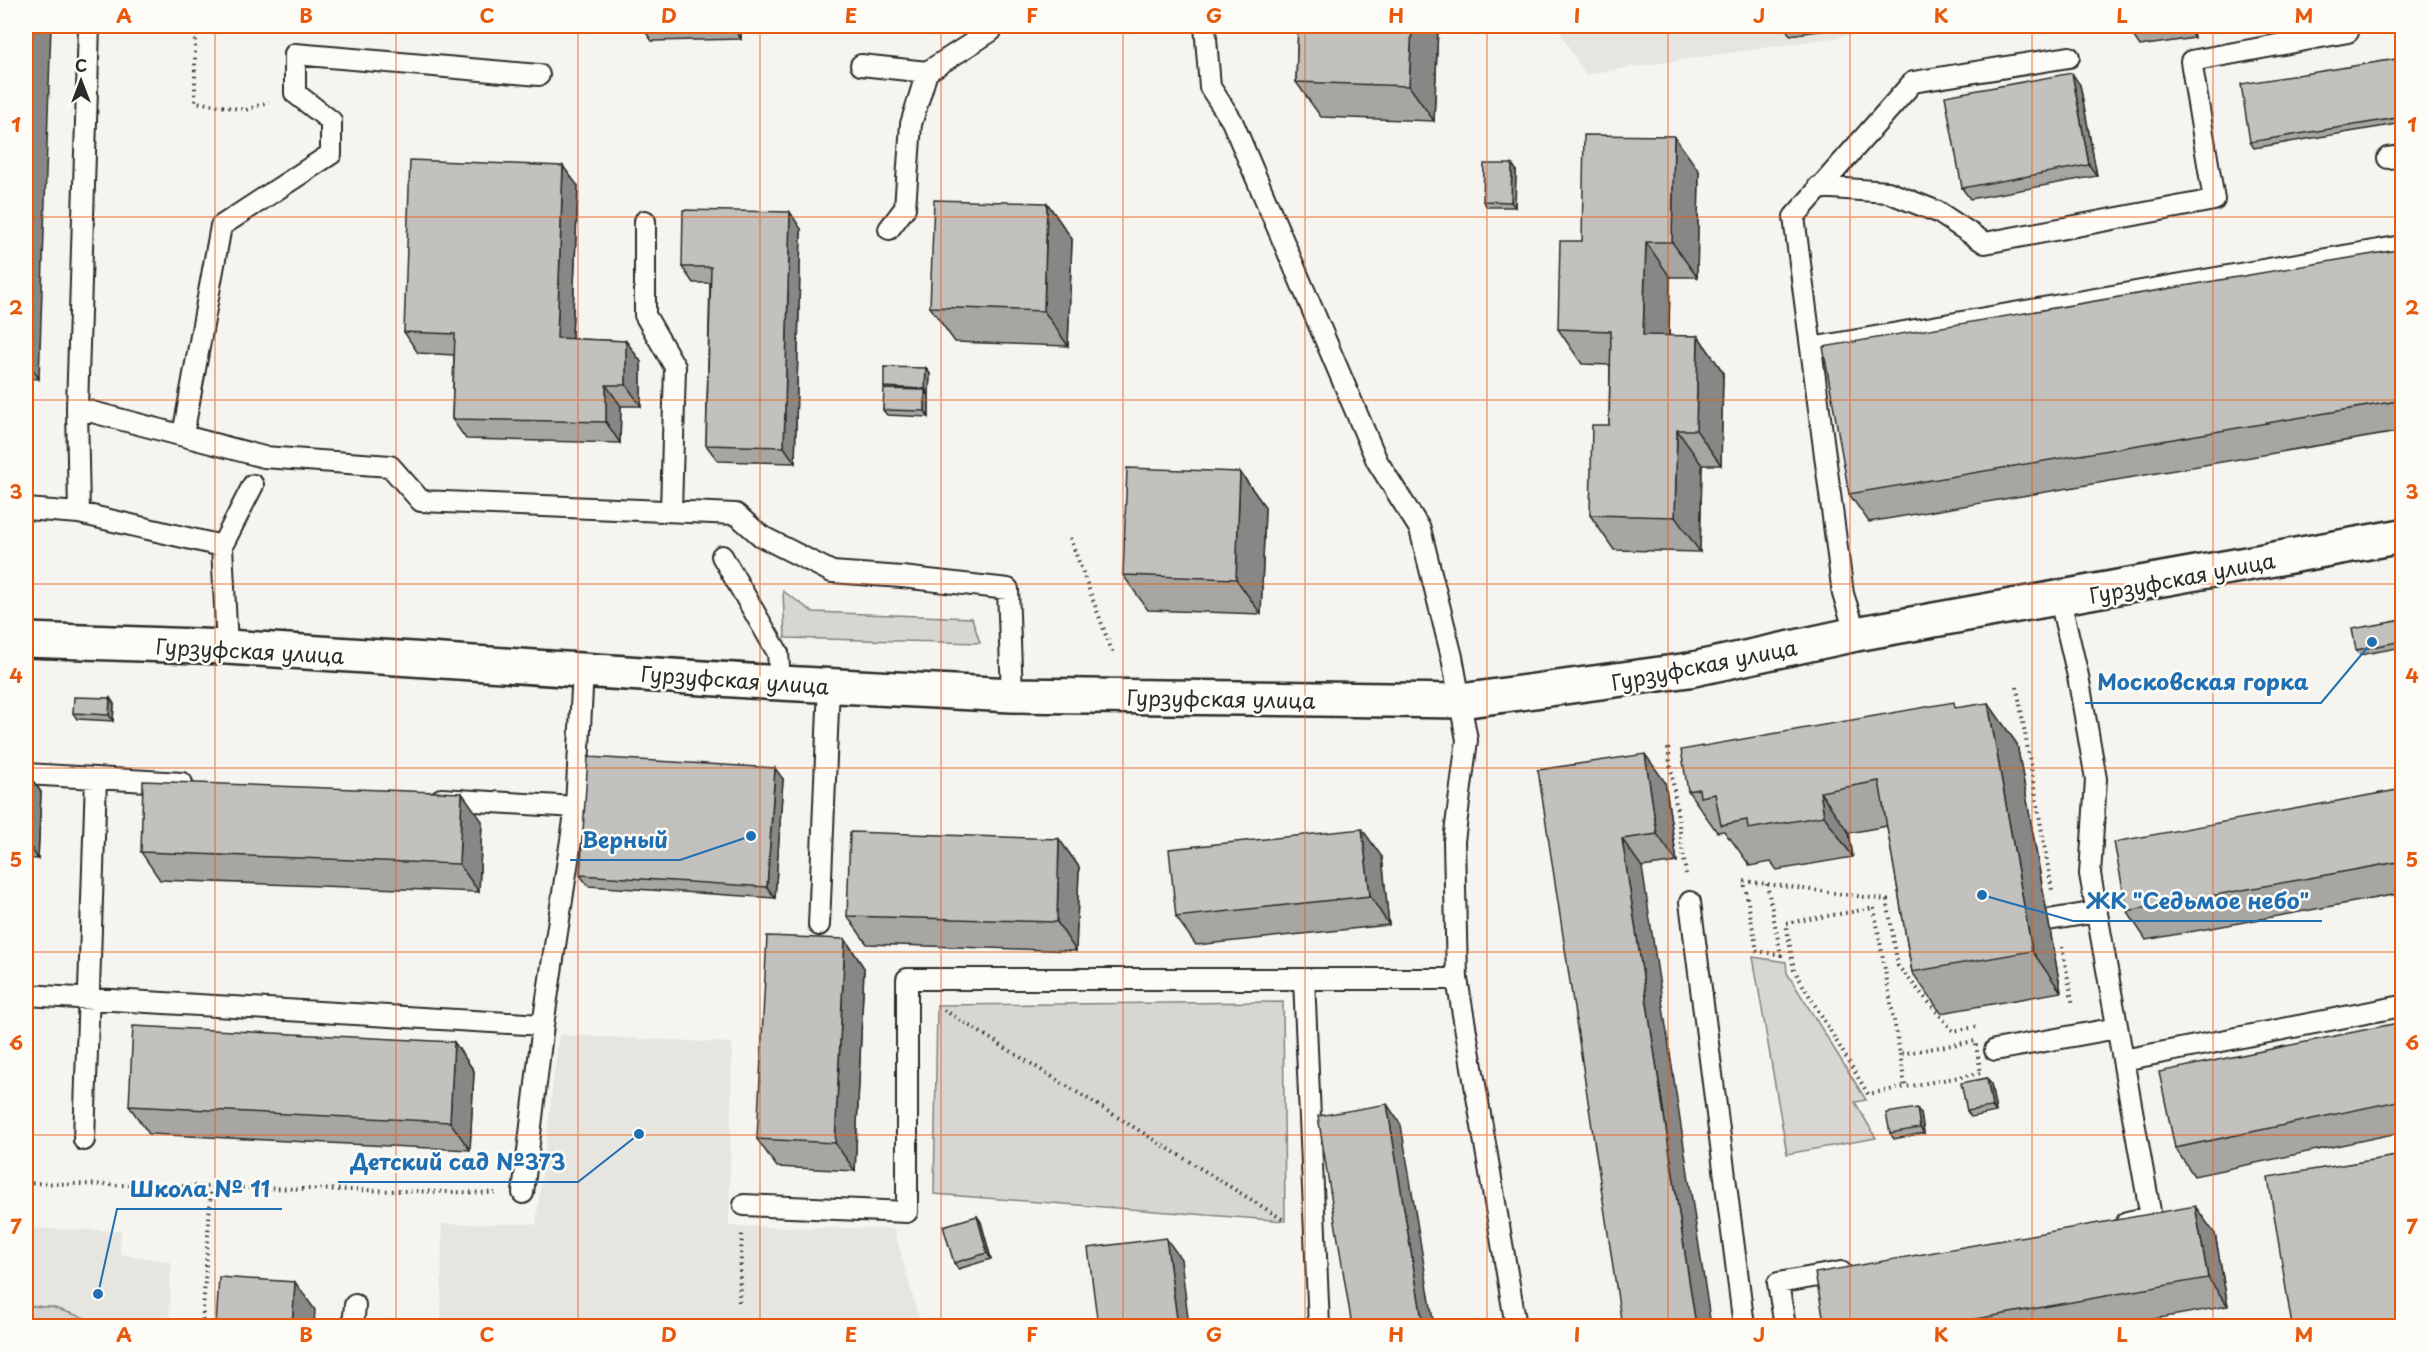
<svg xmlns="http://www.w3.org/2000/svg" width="2428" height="1352" viewBox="0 0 2428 1352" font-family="'Playpen Sans',sans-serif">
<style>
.built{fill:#e6e5e0}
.green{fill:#d7d6d2;stroke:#81807e;stroke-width:1.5}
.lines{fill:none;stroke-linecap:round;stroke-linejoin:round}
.service-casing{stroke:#2b2b2b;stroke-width:24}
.primary-casing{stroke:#2b2b2b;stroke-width:38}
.path{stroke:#2b2b2b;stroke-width:4;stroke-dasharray:1.5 4.5;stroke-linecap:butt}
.service{stroke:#fdfcf7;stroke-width:20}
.primary{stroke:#fdfcf7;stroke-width:33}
.wall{fill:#a7a6a3;stroke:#2b2b2b;stroke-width:1.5}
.shaded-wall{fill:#888785;stroke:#2b2b2b;stroke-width:1.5}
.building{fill:#c2c1be;stroke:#2b2b2b;stroke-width:1.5}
.grid{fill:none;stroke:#e8590c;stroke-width:1.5;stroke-opacity:0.55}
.labels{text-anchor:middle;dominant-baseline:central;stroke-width:5;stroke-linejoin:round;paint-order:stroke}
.street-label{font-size:21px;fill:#2b2b2b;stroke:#fdfcf7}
.leader{fill:none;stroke:#1f6fb2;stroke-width:2}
.callout-dot{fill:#1f6fb2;stroke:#fdfcf7;stroke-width:2}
.callout-label{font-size:22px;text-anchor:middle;font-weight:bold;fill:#1f6fb2;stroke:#fdfcf7;stroke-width:5;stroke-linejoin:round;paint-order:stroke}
.neatline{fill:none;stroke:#e8590c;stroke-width:2}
.grid-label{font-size:20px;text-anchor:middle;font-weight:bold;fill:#e8590c}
</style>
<rect width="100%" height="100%" fill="#f5f4ef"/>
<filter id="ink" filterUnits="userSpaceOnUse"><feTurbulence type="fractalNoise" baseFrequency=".0167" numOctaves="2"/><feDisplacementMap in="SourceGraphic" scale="12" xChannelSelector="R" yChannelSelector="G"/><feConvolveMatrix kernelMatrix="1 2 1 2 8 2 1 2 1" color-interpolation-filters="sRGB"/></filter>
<g filter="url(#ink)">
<path class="built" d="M1556,26h359l-330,48z
M559,1035l173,8 -3,183 165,3 27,97h-480l1,-102h94z
M26,1228l95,3 -1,23 51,8 -2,64h-143z"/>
<path class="green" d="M783,591l30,21 159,6 8,25 -195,-5z
M1753,957l33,5 1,11 79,127 -11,2 21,36 -89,16z
M1283,1002l2,219 -351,-27 3,-189z
M26,1306l25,1 59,19h-84z"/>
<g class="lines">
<g class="service-casing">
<path id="service" d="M1205,26l5,61 22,34 145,340 43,68 32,128 15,83 -13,101 3,138 59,347
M861,65l66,7 64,-41 1,-5
M2388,158l14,-2
M1818,187l70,5 50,20 47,31 229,-43 -23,-139 157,-29
M645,221v94l30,52 -4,144
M889,229l16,-21 6,-84 16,-52
M1811,348l591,-102
M77,408l187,49 126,9 31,35 315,13 25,22 71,36 70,5 106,12 4,106
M183,435l38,-209 110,-72v-33l-36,-28v-39l244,21
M26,509l53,4 143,33 5,101
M79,513l-2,-105 12,-382
M222,546l31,-61
M722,556l56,97 2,30
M2060,600l18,76 18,103 -6,95 61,343 -24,5
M1856,634l-13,-40 -49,-377 119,-135 156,-25
M26,774l156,9
M441,799l135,8
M1690,902l54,424
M2048,920l49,-8
M819,925l10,-240
M1304,979l15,347
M26,995l517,30
M1995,1050l122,-22
M2123,1060l279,-54
M84,1140l12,-362
M523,1193l20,-168 33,-218 7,-138
M744,1205l163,7v-233h550
M353,1326l2,-21
M1785,1326l-7,-43 63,-11"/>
</g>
<g class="primary-casing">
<path id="primary" d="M26,640l201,7 553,36 232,12 449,6 228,-31 167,-36 546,-98"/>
</g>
<path class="path" d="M205,26l-10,10v66l51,8 23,-8
M1070,538l43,116
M2017,687l35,203
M1668,748l18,126
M1767,884l14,71 -24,-4 -13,-70 143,19 11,66 55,65 23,-4
M1874,908l26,146 75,-13 6,32 -113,21 -74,-124 -8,-47z
M2062,947l11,58
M944,1010l340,210
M1900,1054l5,32
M26,1183l469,10
M739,1302l3,-68
M202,1326l9,-137"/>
<use href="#service" class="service"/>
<use href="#primary" class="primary"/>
</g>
<path class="wall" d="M26,26l13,353 -13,-1z
M641,26h100v13l-89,2z
M1298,26h140l-4,95 -113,-4 -25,-35z
M1784,26h72l-66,9z
M2192,26l2,12 -54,8 -8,-12z
M2403,58v65l-149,25 -4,-6z
M2080,85l17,91 -127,23 -8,-11z
M1512,164l4,6 -1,37h-28l-4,-6z
M1699,171l-2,106h-27l-1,59h29l25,36 -2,93h-19l-2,87 -86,-2 -24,-35 19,-90 1,-60 -28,-1 -24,-35 24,-88z
M578,186l-6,153 54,2 15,21v44h-20l-1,37 -154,-4 -14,-20 2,-64 -36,-2 -14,-21z
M1047,203l25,36 -4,107 -113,-4 -25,-35z
M801,229l-6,234 -77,-2 -12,-16 4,-162h-17l-11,-16z
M2403,249v182l-534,91 -20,-28z
M926,368l4,6 -1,20h-1l1,2v21l-42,-2 -4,-5 2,-21 -1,-2z
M1240,472l25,35 -4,107 -113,-4 -25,-35z
M2403,620v27l-43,8 -4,-5z
M110,698l4,6 -1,17 -36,-2 -4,-6z
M1988,703l29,41 44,248 -120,21 -29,-41 -25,-146 -38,7 4,24 -76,13 -6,-8 -21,4 -20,-28h-1l-5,-7 -7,1 -29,-41 270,-83z
M1538,770l127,12 12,80 -35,5z
M26,771l15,21 -3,67 -12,-1z
M783,779l-8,119 -187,-12 -8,-11z
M2403,789v104l-257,47 -19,-29z
M482,821l-3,71 -319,-12 -19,-28z
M1059,839l20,28 -3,84 -209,-7 -20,-28z
M1382,857l7,68 -193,20 -20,-28z
M845,939l19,29 -9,203 -78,-4 -20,-28z
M2403,1022v110l-209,44 -19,-28z
M454,1042l20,29 -4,79 -321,-16 -20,-28z
M1987,1078l4,6 5,28 -25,5 -4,-6z
M1921,1114l3,19 -30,6 -4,-6z
M977,1216l4,6 10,37 -33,10 -4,-6z
M2215,1234l13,72 -114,20h-289z"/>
<path class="shaded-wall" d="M26,26h25l-12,353 -13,-20z
M732,26h9v13z
M1412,26h26l-4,95 -25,-35z
M2186,26h6l2,12 -8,-11z
M2072,73l8,12 17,91 -8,-11z
M1674,136l25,35 -2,106 -25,-35z
M1512,164l4,6 -1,37 -4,-5z
M563,166l15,20 -7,173 -14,-21z
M1047,203l25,36 -4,107 -24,-35z
M790,212l11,17 -6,234 -11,-16z
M1646,242l24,35 -2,93 -25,-35z
M1698,336l25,36 -2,93 -25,-35z
M626,341l15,21v44l-15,-21z
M926,368l4,6 -1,20 -4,-5z
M606,385l15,21 -1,37 -14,-21z
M925,390l4,6v21l-4,-6z
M1677,430l25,35 -2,87 -25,-35z
M1240,472l25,35 -4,107 -25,-35z
M110,698l4,6 -1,17 -4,-6z
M1988,703l29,41 44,248 -29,-41z
M1645,754l20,28 12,80 -20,-28z
M775,768l8,11 -8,119 -8,-11z
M26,771l15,21 -3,67 -12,-19z
M1820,792l29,41 4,24 -29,-41z
M462,793l20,28 -3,71 -20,-28z
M1362,829l20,28 7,68 -19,-29z
M1059,839l20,28 -3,84 -19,-29z
M1622,839l20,28 69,459h-15z
M845,939l19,29 -9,203 -20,-28z
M454,1042l20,29 -4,79 -20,-28z
M1987,1078l4,6 5,28 -4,-5z
M1387,1104l14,21 33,201h-11z
M1917,1108l4,6 3,19 -4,-5z
M2195,1206l20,28 13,72 -20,-28z
M977,1216l4,6 10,37 -4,-6z
M1166,1238l15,21 8,67h-11z
M295,1282l20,28 -1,16h-22z"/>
<path class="building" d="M1298,26h114l-3,60 -113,-4z
M2130,26h56v1l-54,7z
M2403,58v59l-153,25 -9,-58z
M2072,73l17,92 -127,23 -17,-92z
M1584,135l90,1 -2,106h-26l-3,93 55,1 -2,94h-19l-2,87 -85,-2 2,-90h17l2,-94 -53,-2 2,-88h22z
M410,160l153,6 -6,172 69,3v44h-20v37l-154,-3 3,-85 -51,-2z
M1484,164h28l-1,38 -28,-1z
M934,200l113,3 -3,108 -114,-4z
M683,210l107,2 -6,235 -78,-2 5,-178h-29z
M2403,249v151l-554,94 -26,-147z
M884,367l42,1 -1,21 -41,-2z
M884,389l41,1v21l-42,-1z
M1127,468l113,4 -4,107 -113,-4z
M2403,620v21l-47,9 -4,-21z
M74,697l36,1 -1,17 -36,-2z
M1954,702l1,6 33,-5 44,248 -120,21 -33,-191 -59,11 4,24 -76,13 -1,-9 -26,5 -6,-31 -15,3 -1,-8 -11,2 -7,-41z
M1645,754l12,80 -35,5 74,487h-74l-84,-556z
M588,757l187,11 -8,119 -187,-12z
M143,781l319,12 -3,71 -318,-12z
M2403,789v72l-276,50 -13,-69z
M1362,829l8,67 -194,21 -7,-68z
M850,832l209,7 -2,83 -210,-6z
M767,936l78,3 -10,204 -78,-4z
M2403,1022v78l-228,48 -16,-76z
M133,1026l321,16 -4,80 -321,-16z
M1987,1078l5,29 -25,4 -6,-28z
M1387,1104l36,222h-71l-34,-210z
M1917,1108l3,20 -30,5 -4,-20z
M2403,1155v171h-111l-24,-149z
M2195,1206l13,72 -272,48h-111l-10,-53z
M977,1216l10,37 -33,10 -11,-37z
M1166,1238l12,88h-80l-10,-78z
M219,1277l76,5 -3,44h-76z
M548,1321l94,5h-95z"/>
</g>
<path class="grid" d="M215,26v1300M396,26v1300M578,26v1300M760,26v1300M941,26v1300M1123,26v1300M1305,26v1300M1487,26v1300M1668,26v1300M1850,26v1300M2032,26v1300M2213,26v1300M26,217h2376M26,400h2376M26,584h2376M26,768h2376M26,952h2376M26,1135h2376"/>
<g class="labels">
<g class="street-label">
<text transform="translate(2182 577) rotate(-11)">Гурзуфская улица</text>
<text transform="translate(250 650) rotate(3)">Гурзуфская улица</text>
<text transform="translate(1704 664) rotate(-11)">Гурзуфская улица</text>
<text transform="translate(735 679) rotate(4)">Гурзуфская улица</text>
<text transform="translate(1221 698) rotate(1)">Гурзуфская улица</text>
</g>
</g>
<path class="leader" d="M2372 642L2321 703H2085M751 836L680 860H570M1982 895L2073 921H2322M639 1134L578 1182H338M98 1294L117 1209H282"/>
<g class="callout-dot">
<circle cx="2372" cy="642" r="6"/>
<circle cx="751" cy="836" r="6"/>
<circle cx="1982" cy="895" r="6"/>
<circle cx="639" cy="1134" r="6"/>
<circle cx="98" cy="1294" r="6"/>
</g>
<g class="callout-label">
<text x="2203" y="690">Московская горка</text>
<text x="625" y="848">Верный</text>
<text x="2198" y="909">ЖК "Седьмое небо"</text>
<text x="458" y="1170">Детский сад №373</text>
<text x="200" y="1197">Школа № 11</text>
</g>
<rect width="2428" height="1352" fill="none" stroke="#fdfcf7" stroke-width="66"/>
<g transform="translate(81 81)" stroke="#fdfcf7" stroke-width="4.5" paint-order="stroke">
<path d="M0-4.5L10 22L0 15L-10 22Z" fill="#2b2b2b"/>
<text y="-9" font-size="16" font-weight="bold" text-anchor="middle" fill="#2b2b2b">С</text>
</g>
<rect x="33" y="33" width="2362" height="1286" class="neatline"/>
<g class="grid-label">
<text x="124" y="23">A</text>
<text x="306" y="23">B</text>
<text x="487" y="23">C</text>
<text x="669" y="23">D</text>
<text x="851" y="23">E</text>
<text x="1032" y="23">F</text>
<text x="1214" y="23">G</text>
<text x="1396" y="23">H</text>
<text x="1577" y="23">I</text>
<text x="1759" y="23">J</text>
<text x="1941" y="23">K</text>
<text x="2122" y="23">L</text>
<text x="2304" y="23">M</text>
<text x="16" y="132">1</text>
<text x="2412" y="132">1</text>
<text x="16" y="315">2</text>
<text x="2412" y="315">2</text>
<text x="16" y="499">3</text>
<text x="2412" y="499">3</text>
<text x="16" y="683">4</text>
<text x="2412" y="683">4</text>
<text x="16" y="867">5</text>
<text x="2412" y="867">5</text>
<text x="16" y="1050">6</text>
<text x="2412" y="1050">6</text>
<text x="16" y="1234">7</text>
<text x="2412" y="1234">7</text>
<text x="124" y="1342">A</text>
<text x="306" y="1342">B</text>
<text x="487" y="1342">C</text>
<text x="669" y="1342">D</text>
<text x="851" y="1342">E</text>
<text x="1032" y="1342">F</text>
<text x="1214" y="1342">G</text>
<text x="1396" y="1342">H</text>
<text x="1577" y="1342">I</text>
<text x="1759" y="1342">J</text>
<text x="1941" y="1342">K</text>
<text x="2122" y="1342">L</text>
<text x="2304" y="1342">M</text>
</g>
</svg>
